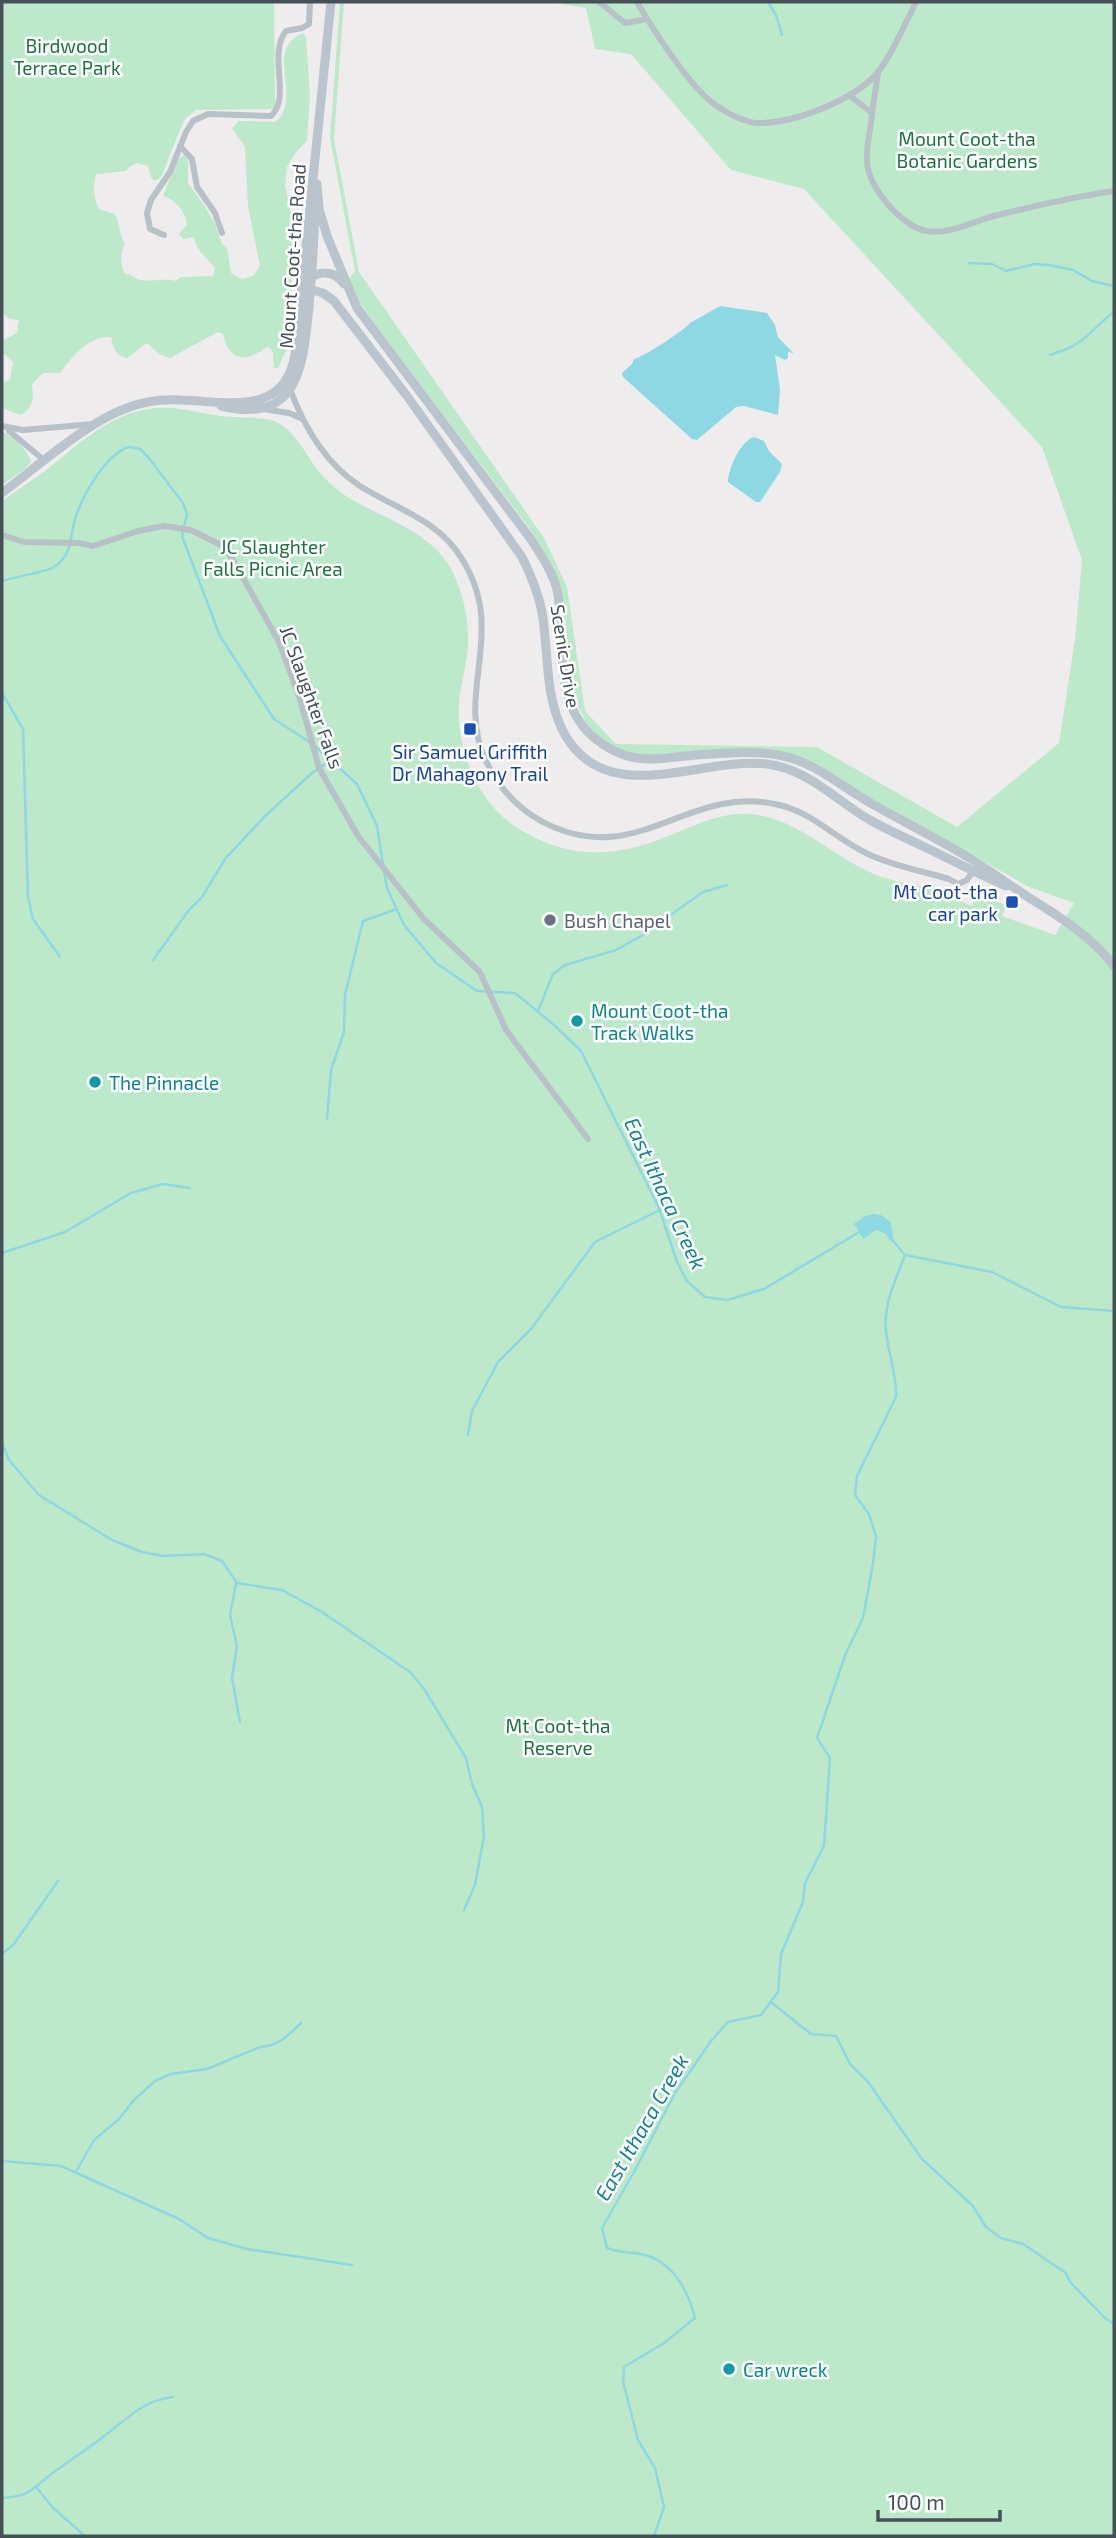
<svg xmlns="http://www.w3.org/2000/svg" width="1116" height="2538" viewBox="0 0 1116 2538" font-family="'Exo 2',sans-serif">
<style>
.green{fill:#bce9ca}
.water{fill:#8dd8e3}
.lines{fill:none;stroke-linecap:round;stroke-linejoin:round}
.stream{stroke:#8dd8e3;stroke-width:2.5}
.street{stroke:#b8c1c7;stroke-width:6}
.secondary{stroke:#b9c4cc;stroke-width:9}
.transit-dot{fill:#1a4fb4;stroke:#fff;stroke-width:2.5}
.worship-dot{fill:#6b7280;stroke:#fff;stroke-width:2.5}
.culture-dot{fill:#0f9aa8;stroke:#fff;stroke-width:2.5}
.labels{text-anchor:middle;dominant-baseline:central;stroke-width:5;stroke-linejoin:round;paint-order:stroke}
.park-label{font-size:19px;fill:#1e7141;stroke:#fff}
.street-label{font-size:19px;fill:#465057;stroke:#fff}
.transit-label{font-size:19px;fill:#164399;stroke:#fff}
.worship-label{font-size:19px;fill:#5b616d;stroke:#fff;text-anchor:start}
.culture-label{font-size:19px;fill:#0d838f;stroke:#fff;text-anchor:start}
.water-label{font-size:21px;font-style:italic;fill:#188191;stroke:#fff}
</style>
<rect width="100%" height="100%" fill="#eeecec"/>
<path class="green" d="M2,2h272l1,107 -79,1 -12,10 -23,57 -5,4 -5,-3 -3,-12 -11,-3 -8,4 -3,4 -30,3c-3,12 -3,24 3,35l16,5c5,11 4,20 10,30 -5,10 -5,19 0,30 8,0 8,4 15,6 11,2 23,-2 36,1l5,-4 32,-1 2,-8 -16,-18 -6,-13 -9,2 -5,-5 8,-9c-1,-13 -12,-26 -24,-29l14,-36 7,-5 4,3v25l16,22 11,19 7,20 5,4 4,25 11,6 11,-3 7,-10 -12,-60 -3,-59 -13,-19 7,-7 36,1c30,-24 -13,-71 28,-89l3,5 4,56 -3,47 -11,11 -9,15 -2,19 7,32 2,27 -3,33 3,35 -7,35 -9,20h-4l-1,-15 -3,-5 -4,-1c-20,16 -37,15 -43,-13l-5,-2 -48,26 -11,-4 -12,-11 -20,15c-12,-3 -13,-9 -16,-21 -23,-1 -38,19 -51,36h-17l-11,11c2,14 1,25 -12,31l-18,-7v-24l8,-5 3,-17 -7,-7 -4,-1v-13l15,-8 2,-13 -9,-1 -8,-6z
M340,2h4l-10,137 25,133 185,266 23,49 18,124 31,33 201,3 140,80 102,-84 16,-103 7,-80 -40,-113 -238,-258 -73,-19 -100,-116 -36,-5 -9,-41 -37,-6h565v2534h-1112v-2035c14,-10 29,-20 43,-30 34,-27 67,-60 112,-63 21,-2 45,6 65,8 13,2 43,1 52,5 20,8 31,32 43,48 7,10 19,20 29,27 40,25 94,37 111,86 8,21 12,41 11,64 -1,19 -8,39 -9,58 -3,49 21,104 65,128 49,28 94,25 144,4 27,-10 52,-24 82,-22 49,4 84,45 129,62 16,6 34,8 50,13 15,5 29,11 43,17l5,-11 29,10 -4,11 53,19 19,-32 -45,-16 -231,-130 -153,-1 -27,-7 -17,-10 -13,-13 -13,-26 -5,-28 -7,-77 -10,-29 -23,-37 -154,-203 -16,-23 -11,-24 6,-8 -25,-133z
M2,431c12,8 25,16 29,31l-5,6 -24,17z"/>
<path class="water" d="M720,306l47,7 8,12 3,12 16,17 -6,-3v7l-3,2 -10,-5 5,34 -2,26 -34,-9 -8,1 -39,33 -5,-1 -69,-62 -1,-4 10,-9 2,-5c8,-1 52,-30 56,-36z
M754,437l10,4 5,10 13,13 -2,8 -20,30h-4l-28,-20c0,-14 13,-41 26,-45z
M873,1214l8,1 10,7 2,16 -3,3 -4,-7 -10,-4 -13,9 -9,-15 11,-8z"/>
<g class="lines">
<path class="stream" d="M768,2l8,13 6,20
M969,263l23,1 14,7 29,-7 14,1 24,5 19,11 22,5
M1062,351c25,-9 32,-25 52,-39
M1050,355l11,-4
M1113,499h1
M2,581c12,-4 44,-9 52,-14 21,-14 15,-34 23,-54 8,-21 30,-60 52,-66l11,2 8,8 35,46 4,11 -5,22 38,100 54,83 37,24
M2,693l21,36 5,168 5,22 27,38
M316,747l41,37 20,42 6,38
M384,871l3,17 17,37 32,38 41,28 38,2 39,32 27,26 78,157 18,54 10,19 18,16 22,3 37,-11 97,-58
M153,960l36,-50 13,-13 23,-38 39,-42 48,-44 18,-12
M538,1011l15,-37 12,-9 51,-15 25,-14 62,-44 24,-7
M327,1119l4,-49 13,-38 1,-37 18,-74 34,-12
M2,1253l63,-21 66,-39 32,-9 27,4
M905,1255l87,17 69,35 53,4
M468,1435l4,-24 26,-49 33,-33 64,-87 65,-32
M2,1442l7,18 30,35 73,45 30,12 22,4 40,-2 18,7 15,22 45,7 40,22 88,60 14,17 42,69 6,26 10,23 2,29 -9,49 -11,25
M236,1584l-6,31 7,31 -5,32 8,44
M2,1954l12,-10 44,-63
M772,2003l39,31 25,2 14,28 18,18 54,77 51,47 13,21 15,11 22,6 43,29 4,9 35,36 9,6
M2,2161l59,5 118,53 29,19 39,11 105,16
M77,2170l17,-30 25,-21 14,-18 22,-20 16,-7 36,-5 53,-22c18,-1 28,-11 41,-24
M37,2488l16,20 32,28
M2,2498c28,-2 28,-7 48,-23 16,-12 33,-23 49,-35 25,-18 43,-40 74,-43
M654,2536l10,-29 -9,-39 -17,-28 -15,-59 1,-14 40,-24 31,-25c-8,-32 -26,-62 -61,-65 -11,-1 -17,-1 -27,-5l-5,-20 32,-56 41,-79 36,-52 17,-19 33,-7 17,-23 3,-38 22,-52 2,-19 19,-37 6,-88 -13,-20 29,-85 17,-35 10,-54 3,-28 -7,-22 -14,-19 2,-19 39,-79c1,-23 -8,-44 -10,-66 -3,-26 10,-52 19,-76l-15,-18"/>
<path class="street" d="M599,2l26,21 22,-4
M637,2c15,26 53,85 77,102 11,8 29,18 43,19 36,1 98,-23 121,-51 15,-19 27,-48 38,-70
M849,95l23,18 6,-40
M872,113c-1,15 -6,32 -5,48 0,25 34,65 59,70 23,4 46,-9 68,-15 40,-10 79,-19 120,-25
M180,146l12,13 5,28 18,26 7,20
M164,235l-14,-6 -3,-16 4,-13 19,-28 16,-40 7,-11 15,-7 63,2c21,-20 -4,-61 15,-85l16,-3 7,-4 1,-22
M290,389c14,38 36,75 70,97 36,23 79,34 102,73 46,73 -7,132 23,200 12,26 31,48 56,62 95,51 144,-36 234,-17 37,7 60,35 93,50 25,12 54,17 81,25l9,5 9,-4 6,-9
M263,409l26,4 14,6
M2,426l21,4 71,-6
M9,431l36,30
M2,535l22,7 55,1 14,3 45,-15 26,-5 27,4 30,15 11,13 47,84 21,57 19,69 39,68 66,83 56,53 26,58 82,109"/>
<path class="secondary" d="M317,184l2,25 8,27 30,72 173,230c11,17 24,35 28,56 7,46 -5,106 33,141 36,32 63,24 105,20 31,-2 64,-6 95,3 29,9 56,32 83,47 30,17 62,33 92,51 22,13 42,28 62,41 32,20 63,39 86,69
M308,279c13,-9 27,-8 36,5
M301,287l22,6 11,8 73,95 115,161c9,18 16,35 20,55 7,41 2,85 23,123 44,75 136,21 202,29 40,5 68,35 101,55 23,13 47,23 71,35 22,11 44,22 67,32
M221,406c79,19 82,-41 88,-100 3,-32 5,-64 6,-96
M2,493c35,-26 85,-71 125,-85 17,-7 35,-9 53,-8 46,1 104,18 115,-45l36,-353"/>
</g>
<g class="transit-dot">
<rect x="463" y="722" width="14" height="14" rx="3.5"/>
<rect x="1005" y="895" width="14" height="14" rx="3.5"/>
</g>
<circle class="worship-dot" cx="550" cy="920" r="7"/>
<g class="culture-dot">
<circle cx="577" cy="1021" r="7"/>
<circle cx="95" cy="1082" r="7"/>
<circle cx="729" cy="2369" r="7"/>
</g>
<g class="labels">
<g class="park-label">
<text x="67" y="45">Birdwood<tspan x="67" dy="22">Terrace Park</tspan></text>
<text x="967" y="138">Mount Coot-tha<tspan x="967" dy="22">Botanic Gardens</tspan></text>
<text x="273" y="546">JC Slaughter<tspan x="273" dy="22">Falls Picnic Area</tspan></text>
<text x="558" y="1725">Mt Coot-tha<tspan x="558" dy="22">Reserve</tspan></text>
</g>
<g class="street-label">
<text transform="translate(292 256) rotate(-86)">Mount Coot-tha Road</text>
<text transform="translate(566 656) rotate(81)">Scenic Drive</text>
<text transform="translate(312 697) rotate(70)">JC Slaughter Falls</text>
</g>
<g class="transit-label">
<text x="470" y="751">Sir Samuel Griffith<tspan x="470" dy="22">Dr Mahagony Trail</tspan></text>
<text x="998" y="891" text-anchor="end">Mt Coot-tha<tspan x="998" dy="22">car park</tspan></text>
</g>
<g class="worship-label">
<text x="564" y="920">Bush Chapel</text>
</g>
<g class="culture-label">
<text x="591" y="1010">Mount Coot-tha<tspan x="591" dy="22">Track Walks</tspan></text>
<text x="109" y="1082">The Pinnacle</text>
<text x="743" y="2369">Car wreck</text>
</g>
<g class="water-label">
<text transform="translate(666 1193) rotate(65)">East Ithaca Creek</text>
<text transform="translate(641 2127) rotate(-60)">East Ithaca Creek</text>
</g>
</g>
<rect width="1116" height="2538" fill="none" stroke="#465057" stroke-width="7"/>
<path d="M878 2510v10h122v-10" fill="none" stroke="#465057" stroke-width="3.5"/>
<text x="888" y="2510" font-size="21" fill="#465057" stroke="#ffffff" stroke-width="5" paint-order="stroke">100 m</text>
</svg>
